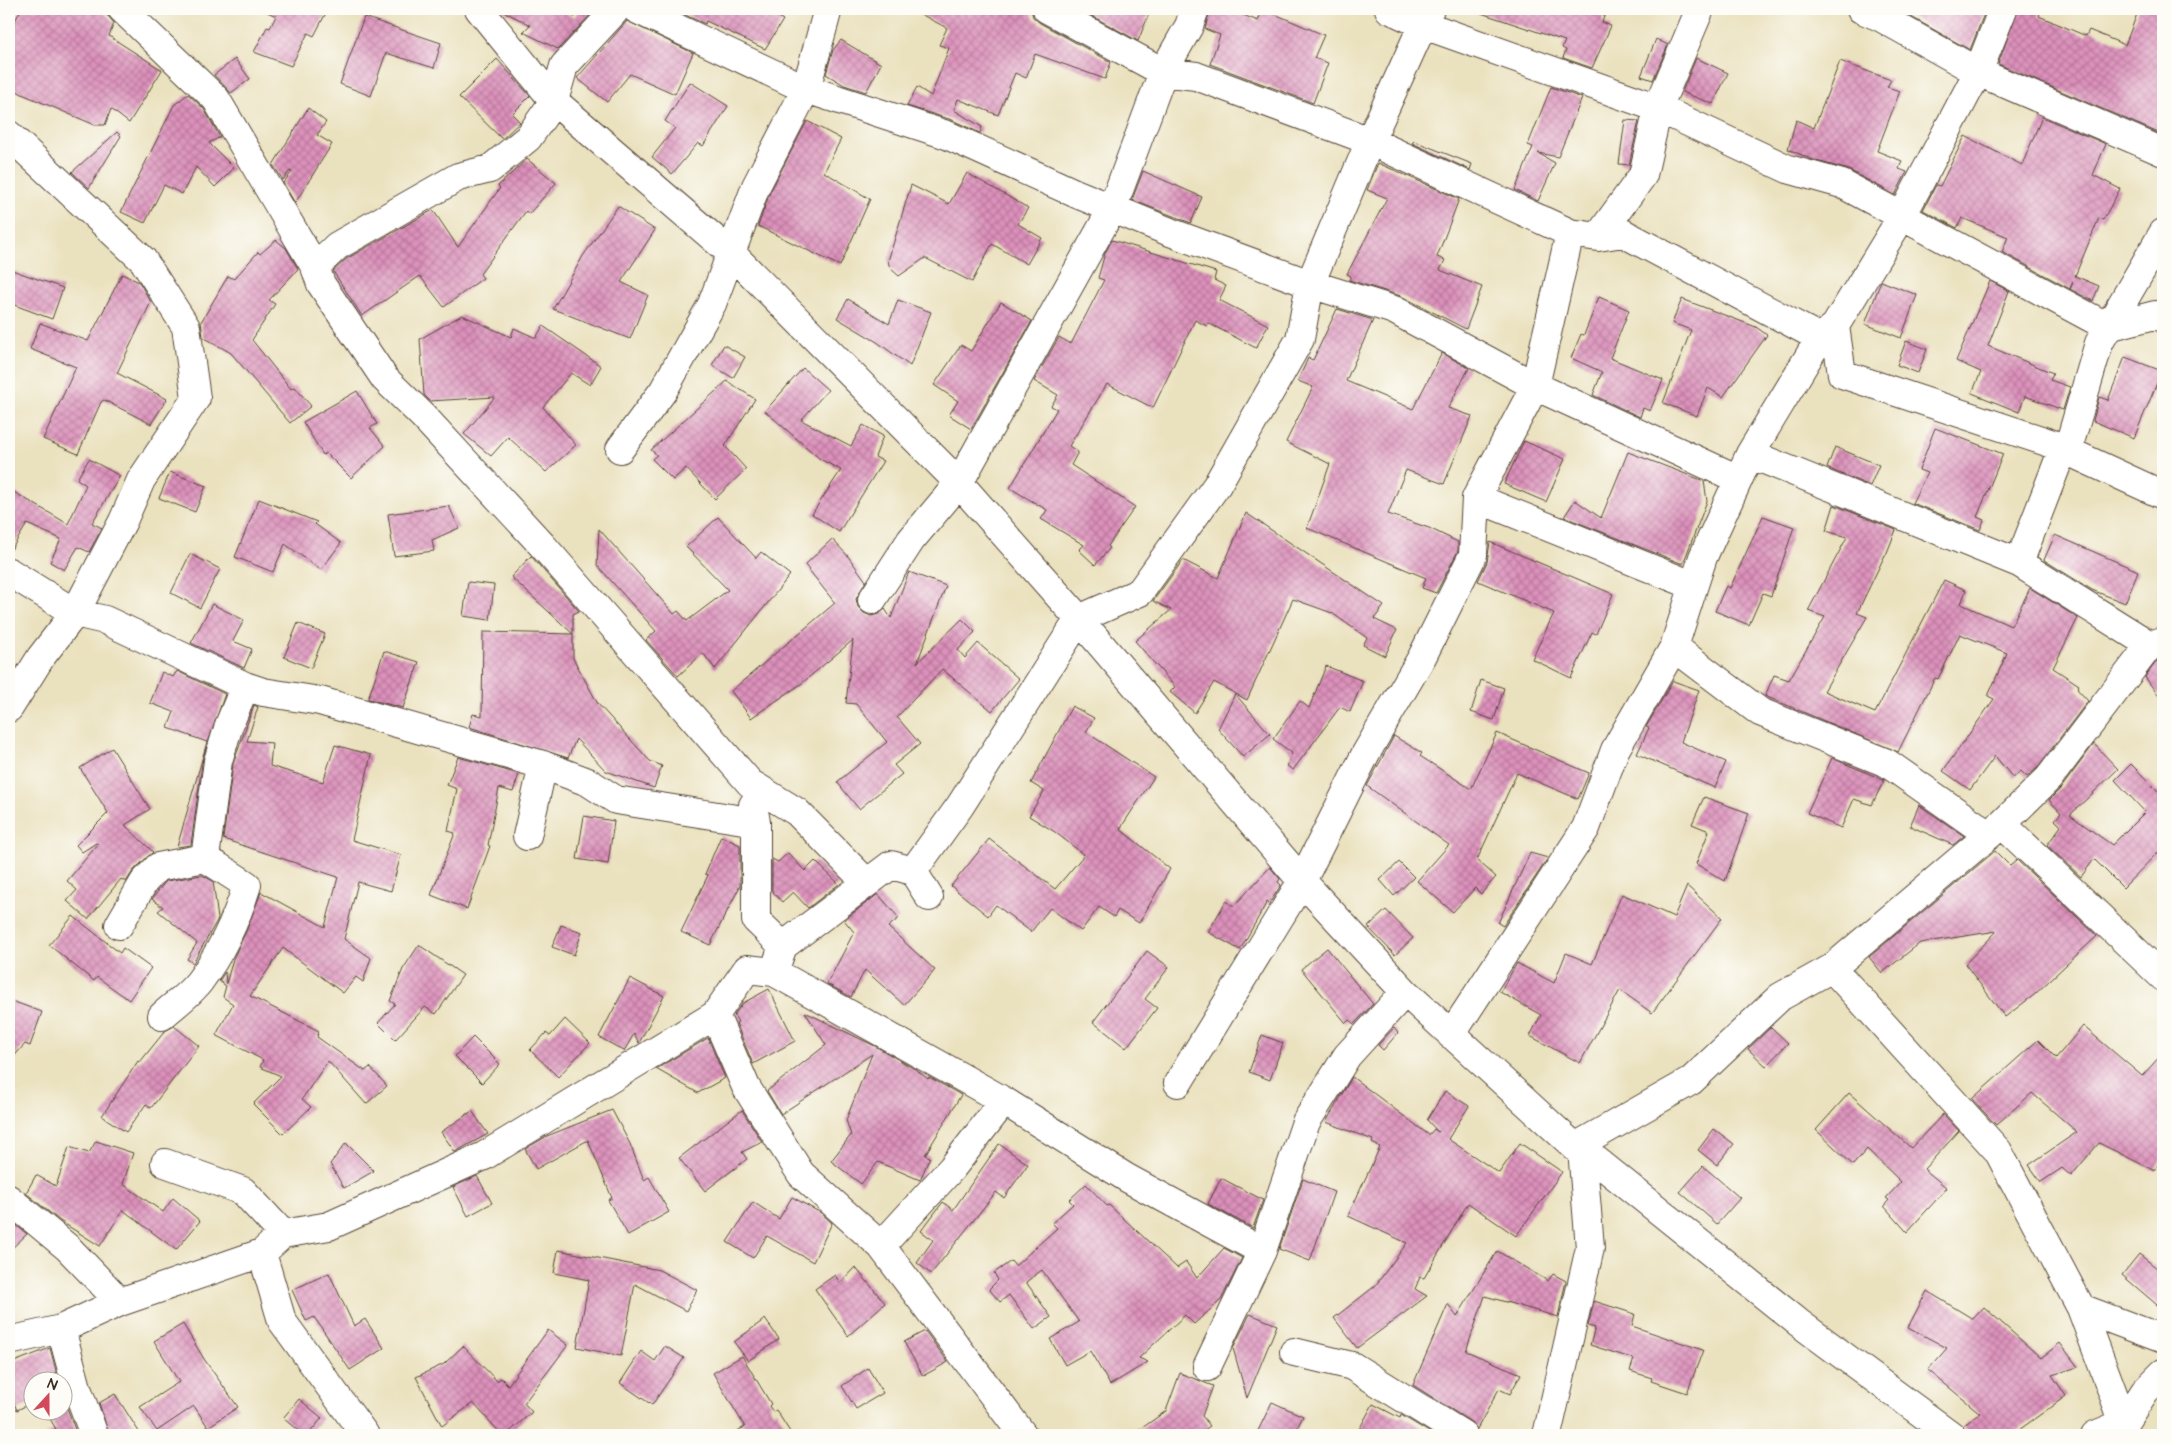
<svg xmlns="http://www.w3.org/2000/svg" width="2172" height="1444" viewBox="0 0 2172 1444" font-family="'Architects Daughter',sans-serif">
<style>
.building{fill:url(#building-cross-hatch)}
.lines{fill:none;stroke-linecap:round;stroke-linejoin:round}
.minor-casing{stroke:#554536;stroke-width:30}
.minor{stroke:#fff;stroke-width:28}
</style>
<defs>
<pattern id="building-cross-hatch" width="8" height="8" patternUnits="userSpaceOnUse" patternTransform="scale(1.25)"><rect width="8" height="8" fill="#dd91bc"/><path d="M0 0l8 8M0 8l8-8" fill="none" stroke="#b47798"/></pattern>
</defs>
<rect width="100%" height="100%" fill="#fdfcf7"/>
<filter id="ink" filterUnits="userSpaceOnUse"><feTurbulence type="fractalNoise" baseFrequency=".02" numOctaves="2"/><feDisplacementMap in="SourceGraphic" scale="10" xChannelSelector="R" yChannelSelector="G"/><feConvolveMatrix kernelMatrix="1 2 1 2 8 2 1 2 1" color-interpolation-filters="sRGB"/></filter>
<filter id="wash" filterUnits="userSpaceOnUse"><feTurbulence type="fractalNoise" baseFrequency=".0096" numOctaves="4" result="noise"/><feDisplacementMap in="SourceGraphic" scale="20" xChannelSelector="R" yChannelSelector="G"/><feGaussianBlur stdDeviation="1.12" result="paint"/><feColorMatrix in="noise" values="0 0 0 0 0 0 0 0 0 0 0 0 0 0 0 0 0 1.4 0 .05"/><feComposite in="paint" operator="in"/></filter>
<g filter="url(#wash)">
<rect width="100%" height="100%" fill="#eae1be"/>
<g id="blocks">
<path class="building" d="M21,9h75l12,7 6,7 -5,13 53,34 -33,53 -18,-14 -6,16h-10l-73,-31 -13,-8v-53z
M261,9h67l-14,27 -6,-3 -17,33 -37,-14 13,-25 3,1 6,-12z
M499,9h59l17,8 4,-8h17l-38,40 -35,-17 7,-7z
M681,9h84l18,11 -18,29 -59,-28 -1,3 -20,-9 2,-3z
M911,9h120l2,8 7,6 71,39 -6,17 -70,-25 -9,24 -11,-5 -17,42 -40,-16 -4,11 28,17 -2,6 -28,-13 -45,-14 10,-19 14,9 18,-48 -10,-3 8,-17z
M1079,9h72l-13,32z
M1210,9h18l30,12 5,-12 61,26 -10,23 14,5 -15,40 -103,-39 10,-29 -15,-6z
M1482,9h125l-5,13 9,4 -19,42 -29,-10 3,-8 -4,-2 3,-7 -84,-28z
M1897,9h89l-16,41z
M2018,9h24l-3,7 47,20 3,-6 36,15 14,-36h24v126l-165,-71z
M364,17l77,26 -7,25 -48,-15 -15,43 -31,-12z
M627,21l66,32 -18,41 -45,-20 -23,28 -30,-24z
M1656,39l12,6 -15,35 -12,-4z
M841,40l40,24 -15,28 -22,-7 -18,-11 7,-24z
M1696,58l32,15 -15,31 -31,-12z
M235,59l15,20 -19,14 -17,-18z
M497,59l33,37 -18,18 8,8 -18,17 -43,-42z
M1840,61l51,19 -4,7 13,4 -23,60 25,10 -3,8 8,3 -12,23 -46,-25 -36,-10 -25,-11 8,-29 18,8z
M690,82l38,24 -25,40 -5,-3 -26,31 -20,-17 23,-29 -10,-7z
M1551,87l31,11 -24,59 -20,-4 17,10 -17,38 -23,-11 18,-43 -5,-2z
M188,94l16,15 16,28 -11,6 25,25 -19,19 -19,-20 -14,27 -18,-9 -19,38 -24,-11 53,-107z
M308,108l18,14 -9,13 15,9 -37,59 -12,-20 9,-11 -2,-1 -7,9 -10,-15z
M2042,117l64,27 -13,31 27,14 -17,31 -4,-2 -24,58 24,10 -6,15 -23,-12 3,-7 -3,7 -68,-37 6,-15 -46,-19 -5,10 -34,-18 13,-25 4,1 25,-50 57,29z
M1625,120l14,1 -10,44 -10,-1z
M807,121l34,18 -17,33 46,27 -30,67 -82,-40 12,-34z
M117,132l4,4 -32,52 -17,-16z
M1414,141l58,23 -2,6 -58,-27z
M527,159l29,24 -27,31 -3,-3 -46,63 3,4 -39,29 -24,-31 -58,40 -29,-45 13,-12 87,-49 25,37 42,-59 -2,-2z
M1378,163l81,36 -22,58 8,3 -5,10 42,17 -16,42 -65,-33 -52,-16 2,-4 -4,-2 40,-76 -20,-8z
M1143,171l59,26 -11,26 -59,-23z
M967,173l61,35 -10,16 24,14 -15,26 -35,-20 -20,38 -47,-24 -26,18 -9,-8 -2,-7 23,-76 38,19z
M618,206l37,24 -34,52 27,13 -18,44 -77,-30 30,-53z
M276,240l10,8 12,21 -29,31 6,4 -23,36 39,49 4,-2 16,19 -21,17 -59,-70 -28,-16 -2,-15 27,-46 6,3 24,-27 2,2z
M1112,240l104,32 -2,8 12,6 -7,14 49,25 -12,23 -48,-25 -1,3 -12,-6 -42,88 -46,-24 -38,62 9,6 -7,13 64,42 -27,39 2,2 -15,17 -16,-15 5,-5 -43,-26 6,-9 -37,-22 47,-79 -6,-3 7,-11 -24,-14 25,-44 12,7 33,-64 -6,-2 7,-25z
M9,269l54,19 -11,31 -43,-16z
M122,274l17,8 12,20 -34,71 50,26 -16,25 -47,-24 -3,2 -23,52 -35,-15 33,-72 -46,-18 10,-26 48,18z
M1881,281l36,14 -16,43 -36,-14z
M1990,281l19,10 -21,55 65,27 -3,7 20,7 -7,23 -38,-14 -6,16 -47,-19 9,-21 -25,-11z
M1599,297l30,13 -19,48 53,22 -13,31 -7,-3 -3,9 -47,-22 9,-23 -31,-14 10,-24 3,1z
M848,299l41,25 9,-24 33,12 -21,54 -33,-24 -40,-24z
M1682,299l74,28 11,8 -44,62 -15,-9 -11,28 -34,-13 28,-73 -19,-7z
M1001,302l31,19 -61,108 -22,-14 9,-14 -24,-16 27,-40 10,6z
M1337,309l36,11 -27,61 67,28 29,-56 27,15 -21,40 24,8 -28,68 -38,-14 -18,44 41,14 29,14v9l-22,42 -14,-5 4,-10 -119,-50 23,-64 -44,-22 27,-55 -15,-6 10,-23 5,2z
M462,315l49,22 3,-9 22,10 7,-12 58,40 -11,19 -19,-12 -28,34 33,38 -30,27 -38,-35 -17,19 -27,-22 31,-37 -65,4 -6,-6 -4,-56z
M1906,341l21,8 -9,24 -21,-8z
M724,345l21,12 -12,21 -21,-13z
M2125,357l37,14 -28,67 -41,-17 6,-24 9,3z
M803,368l25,22 -27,30 50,26 12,-21 20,11 -8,21 8,4 -44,71 -27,-18 29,-44 -21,-11 -55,-48z
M727,381l28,18 -30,47 21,23 -31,30 -29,-31 -13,12 -21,-21 5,-4 -6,-5z
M357,391l20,33 -7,4 15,18 -34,32 -25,-25 -3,2 -20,-33z
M1935,428l68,26 -26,63 7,3 -4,10 -68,-27 15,-30 -8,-3z
M1524,441l41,18 -19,43 -42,-18z
M1835,447l44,18 -9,21 -43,-18z
M1628,452l76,29 3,20 -24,63 -119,-47 11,-17 26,18z
M89,459l31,17 -28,47 10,5 -13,24 -11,-5 -14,23 -14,-8 11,-23 -34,-15 -18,29v-64l59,35 18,-39 -9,-6z
M170,472l36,14 -11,26 -36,-14z
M259,499l58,23 -2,2 26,19 -20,27 -36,-26 -12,28 -38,-15z
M1834,505l62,25 -10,25h-1l-28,58 10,4 -43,74 51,22 69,-133 22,10 -5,14 50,22 19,-38 48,30 -25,50 26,17 -2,4 11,12 -51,67 -10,9 -6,-6 -8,7 -18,-22 -25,34 -27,-19 51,-72 -6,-3 19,-43 -47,-19 -22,45 -3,-1 -37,74 -133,-56 9,-21 15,5 36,-63 -17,-6 39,-74 -21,-6z
M449,506l10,22 -27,12 2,11 -40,5 -6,-42z
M1246,513l138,93 -10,13 23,11 -12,26 -22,-11 4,-7 -35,-25 -39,-14 -46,101 -33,-18 -19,31 -25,-21 5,-5 -40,-46 36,-31 -18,-9 30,-41 35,18z
M1763,516l31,11 -23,69 -8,-3 -14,32 -34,-14 11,-25 4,2z
M718,517l38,41 5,-6 29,23 -75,94 -12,-16 -25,23 -32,-36 10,-9 -59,-66 2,-36 75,85 4,-3 9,10 41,-31 -42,-43z
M2055,535l83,36 -13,32 -33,-13 -48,-30z
M832,539l15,16 19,26 -10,18 2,8 6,6 7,3 8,-2 6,-5 6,9 18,-46 37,14 -29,77 45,-44 13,13 -17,18 7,8 13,-15 41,36 -27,32 -50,-42 -45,48 23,27 -26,21 8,9 -43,35 -22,-27 50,-40 -31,-38 -10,-1 7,-63 -52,44 -50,34 -20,-27 104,-88 -30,-38z
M1490,542l123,52 -17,40 -4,-2 -21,46 -39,-19 22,-46 -76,-32 9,-19z
M190,554l30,15 -20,39 -29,-15z
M531,556l48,55 -6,3v44l25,46 52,57 12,5 -8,22 -48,-17 -30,-32 -8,19 -99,-31 4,-13 9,2 1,-84 90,2 -62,-57z
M468,582l26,3 -4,35 -27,-4z
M212,604l32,16 -11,21 19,8 -8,19 -53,-25z
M298,623l27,11 -14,34 -27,-11z
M384,651l35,11 -16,46 -35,-9z
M2163,657v45l-18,-25 14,-19z
M1326,666l37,15 -13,31 -10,-5 -47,63 -6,-4 5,-13 -19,-14 27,-38 9,7z
M177,671l48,23 -22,63 -12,88 -14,2 30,-105 -39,-14 6,-16 -24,-9 12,-31 11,5z
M1481,680l23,8 -10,32 -23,-8z
M1673,681l26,9 -18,52 45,20 -11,26 -78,-34 12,-26 -3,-1z
M1235,694l35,40 -27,23 -25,-28z
M254,705l4,2 -11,34 25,2 -2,23 53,16 12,-37 36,10 -19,85 49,15 -10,36 -33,-9 -14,57 27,19 -8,24 -7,-5 -13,16 -60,-45 -33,48 69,35 -2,6 48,34 5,-4 17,19 -21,18 -38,-43 -26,38 9,8 -28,27 -30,-30 28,-28 -21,-9 3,-7 -47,-25 17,-31 -10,-7 3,-11 -7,-5 6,-9 1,12 7,-25 14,-30 14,-37 64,35 13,-50 -115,-38 10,-75z
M1072,706l22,12 -8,14 68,45 -34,52 50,40 -31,54 -21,-13 -4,7 -15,-10 -18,24 -31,-23 -19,24 -35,-27 -8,11 -37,-30 38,-47 66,50 29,-34 -29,-23 -26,-16 15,-25 -13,-8z
M1497,733l92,40 -11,26 -61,-26 -40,87 19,17 -15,17 -6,-6 -22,24 -36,-31 32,-36 -82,-59 27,-50 28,17 -2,3 51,33z
M2094,744l24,25 -48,46 42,30 33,-33 -30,-32 16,-16 31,31 1,-1v53l-40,41 -29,-29 -13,18 -34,-32 14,-19 -6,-6 6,-7 -12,-13 12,-12z
M112,748l38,61 -25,16 28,27 -20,19 -7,11 -5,-3 -33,40 -21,-18 10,-11 -10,-9 31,-37 -2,-1 -14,9 -6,-7 32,-32 -28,-45z
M458,757l61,17 -6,18 -14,-4 -11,57 2,1 -23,63 -36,-14 24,-62 -7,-2 9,-42 -10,-4z
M1832,758l52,22 -12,25 -18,-6 -13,29 -34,-15z
M1704,797l45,16 -24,68 -29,-17 13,-33 -17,-7z
M1919,805l45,31 -11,9 -43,-19z
M584,816l30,5 -6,43 -31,-5z
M721,836l19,9v41l-30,59 -29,-13 27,-57 -3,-1z
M1995,851l15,15 7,-6 80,76 -63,59 -29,22 -40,-53 32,-33 -77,12 -38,30 -13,-16z
M788,853l17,18 10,-10 24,23 -31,24 -15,-16 -11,10 -10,-11v-32l6,3z
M1530,853l18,5 -45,68 -5,-3z
M1399,862l15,15 -20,19 -14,-16z
M1270,867l10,12 -2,3 3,3 -12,19 -2,-2 -27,48 -32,-18 18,-31 8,5z
M202,875l11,6 5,38 -25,44 -6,-4 10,-16 -39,-32 5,-4 -11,-8 14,-18z
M1687,886l35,32 -70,95 -32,-23 -40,73 -50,-27 11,-21 -41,-23 17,-29 37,20 12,-30 26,11 30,-70 52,23z
M878,894l21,24 -11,9 47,43 -31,35 -39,-35 -14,27 -24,-13 27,-52 -10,-12z
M1386,910l27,28 -18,17 -27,-28z
M73,916l47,37 3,-5 28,20 -22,32 -32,-23 -3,4 -45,-36z
M561,925l21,7 -8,23 -22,-8z
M419,945l44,30 -27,39 -11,-7 -30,33 -17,-17 17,-19 -5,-3 13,-32z
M1327,948l46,56 -19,20 -5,-4 -3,3 -45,-54z
M1147,951l22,16 -24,32 12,9 -31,40 -33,-26z
M630,978l34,18 -25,47 -5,-9 -10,17 -25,-14z
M769,989l26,52 -42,23 -17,-41 2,-1 -4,-7 9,-12z
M9,1000l33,12 -12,34 -5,-2 -16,18z
M805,1012l70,34 43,25 10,8 1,-2 32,18 -36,60 5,2 -10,23 -42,-18 -17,22 -30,-23 20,-26 -5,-15 26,-66 -91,60 -14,-23 59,-46z
M565,1019l25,24 -32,34 -28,-27 16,-17 4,3z
M174,1026l25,20 -48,62 -5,-4 -20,28 -24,-16 36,-55 2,1 25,-31z
M2083,1026l59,50 21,-23v101l-8,17 -56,-28 -28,33 -9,-8 -21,14 -12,-17 48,-33 -45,-39 -36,32 -24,-26 66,-59 18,18z
M1771,1027l17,16 -22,23 -18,-17z
M1394,1028l4,5 -15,17 -5,-5z
M1262,1035l21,8 -13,37 -21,-8z
M473,1037l27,27 -18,19 -27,-27z
M708,1038l17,40 -27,15 -42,-24z
M1352,1077l77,58 5,-6 4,3 -11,-12 18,-29 24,15 -21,33 51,34 21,-30 42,29 -46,64 -48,-33 -44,75 -4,-1 -5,12 12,7 -70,52 -23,-30 41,-32 32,-43 -59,-27 32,-69 -8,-4 1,-3 -47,-18z
M1849,1093l62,55 32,-34 16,17 -35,38 23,19 -40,44 -23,-26 5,-6 -3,-2 15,-16 -34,-33 -14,16 -37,-35z
M612,1110l18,34 14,36 5,-3 20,35 -41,23 -20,-35 4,-2 -24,-58 -52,29 -11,-20 22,-13z
M742,1110l20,32 -20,10 5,7 -42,32 -26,-33z
M472,1111l16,23 -33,18 -14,-20z
M1714,1129l20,15 -17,21 -19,-15z
M96,1141l37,12 -10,31 40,28 10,-14 27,23 -24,29 -53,-40 -23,36 -40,-25 -34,-28 10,-18 20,11 13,-39 20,6z
M346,1143l28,28 -30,17 -14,-24z
M999,1144l29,20 -24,34 -8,-6 -65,82 -14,-11 16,-23 -12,-9 22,-29 10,8z
M1703,1166l37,32 -23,26 -37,-32z
M477,1176l15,27 -24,13 -15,-29z
M1221,1178l42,22 -10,28 -45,-24z
M1303,1179l31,13 -24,69 -31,-12z
M1086,1184l21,22 2,-1 68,63 9,-6 11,16 27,-30 18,10 -21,42 -27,24 -9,-9 -46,43 9,4 -38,23 -20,-34 -25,14 -15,-26 29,-17 -37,-52 -16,12 25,35 -17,12 -25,-34 -9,7 -11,-13 9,-9 -4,-7 17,-12 4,5 42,-38 -5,-5 21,-19 -4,-4z
M792,1197l29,16 11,10 -19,39 -46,-26 -14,22 -26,-16 26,-40 26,17z
M11,1221l16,13 -18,17v-26z
M558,1250l101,20 38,20 -11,21 -51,-27 -14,72 -44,-9 12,-67 -35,-7z
M1497,1251l51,30 5,-7 13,7 -8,36 -73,-21 -19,55 55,23 -11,20 -11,-5 -22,40 -6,-7 -58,-37 35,-81 9,13z
M2139,1254l24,19v37l-41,-35z
M855,1267l30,36 -37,33 -33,-47 20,-14 5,8z
M329,1273l25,53 11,-7 19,29 -34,22 -36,-53 -8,4 -14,-31z
M1927,1291l46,28 11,-12 57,51 19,-15 18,24 -26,8 14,21 -54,39h-46l-3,-9 17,-13 -52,-43 19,-22 -39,-21z
M1594,1301l41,13 -3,12 71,24 -16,43 -36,-12 1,-3 -22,-7 4,-12 -44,-14 5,-17 -7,-2z
M1250,1314l27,11 -30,73 -14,-50z
M765,1319l14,20 -31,22 -14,-19z
M183,1324l21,35 34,48 -30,20 -14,-21 -37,25 -17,-24 39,-25 -25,-41z
M548,1330l20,15 -44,58 8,9 -26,23h-4l-29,-32 -31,23 -26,-49 28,-13 19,-18 34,35 4,-3 7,7z
M925,1331l23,31 -25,14 -19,-34z
M665,1346l19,12 -32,47 -32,-22 21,-32 14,10z
M50,1348l9,34h-27v21l-15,7 -8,-18v-28z
M742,1356l29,48 -2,2 4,6 3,-2 16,25h-63l16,-8 -32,-54z
M868,1368l15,25 -27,16 -14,-23z
M1180,1373l33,13 -11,30 8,10 -13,9h-65l34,-24z
M62,1394l15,41h-32l11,-6 -10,-17h16z
M115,1394l26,41h-32l-10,-32z
M299,1399l23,19 -14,17h-5l-20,-17z
M1272,1402l31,14 -9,19h-38z
M1373,1404l27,14 1,-3 33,20h-78z"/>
</g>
</g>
<g filter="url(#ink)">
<use href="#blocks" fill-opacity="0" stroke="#554536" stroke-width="1"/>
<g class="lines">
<g class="minor-casing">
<path id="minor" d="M122,9l94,90 99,168 6,17 64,95 38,37 120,130 207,237 47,29 70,71
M479,9l75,92 178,153 227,229 120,136 223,262 103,111 170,155 7,2 217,174 152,112
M636,9l170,80 141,46 130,59 93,38 140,52 84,26 141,76 203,93
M1047,9l116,63 33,4 174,65 200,92 28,4 25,-4 197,105
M1389,9l35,16 234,83 130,61 54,15 266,143 47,-12 8,3
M1861,9l19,8 98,55 185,80
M9,135l134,125 43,67 10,71 -55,82 -18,41 -48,92 -34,44 -32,51
M1598,237l45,-62 15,-67 42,-99
M315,267l22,-21 121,-69 32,-8 38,-31 26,-37 10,-35 50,-54 -2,-3
M1835,326l7,48 226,75
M620,449l43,-58 49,-87 44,-118 50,-97 22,-80
M2063,449l100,46
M2068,449l31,-106 64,-110
M1750,454l269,109 131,82
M1476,498l216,87
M2019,563l44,-114
M9,572l66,41 30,7 140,66 18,6 57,9 223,64 45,17 28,18 140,22
M872,600l39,-60 48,-57 153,-274 51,-137 26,-46 6,-17
M1674,647l86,65 127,51 101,71
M753,805l3,17v98l27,26
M2002,824l161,153
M527,836l16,-71
M205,858l13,-97 11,-36 16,-39
M913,871l47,-65 119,-187 61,-27 77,-107 83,-146 10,-55 60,-143 60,-132
M119,925l25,-43 14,-15 47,-9 42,27c-10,33 -27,69 -48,97 -10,13 -25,23 -37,34
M1832,968l166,183 83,157 43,115
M774,972l9,-26 108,-81 22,6 16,26
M715,1015l31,72 55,87 80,72
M1451,1035l135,-207 29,-78 59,-103 29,-90 47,-103 70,-116 15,-12 66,-108 77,-146 25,-63
M1178,1083l124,-202 64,-128 56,-96 51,-102 3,-57 59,-112 35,-153
M1004,1101l-52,67 -71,78 142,189
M1575,1147l116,-66 89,-84 52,-29 170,-144 47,-46 101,-133 13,-4
M165,1163l78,28 40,43
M9,1199l59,49 52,54
M262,1253l20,68 83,114
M2081,1308l82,31
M61,1329l16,59 17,47
M9,1341l52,-12 59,-27 142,-49 21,-19 46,-8 155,-70 231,-141 32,-46 27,3 230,129 123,77 135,73
M1294,1352l58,14 111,69
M1207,1367l55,-116 44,-129 41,-66 58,-64
M1547,1435l43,-187 -8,-99
M2095,1435l29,-12 21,-32 18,-18"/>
</g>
<use href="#minor" class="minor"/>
</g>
</g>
<rect width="2172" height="1444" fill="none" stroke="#fdfcf7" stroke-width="30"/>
<g transform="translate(48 1396) rotate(21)"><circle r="24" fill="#fdfcf7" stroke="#afa8a0"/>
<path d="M0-4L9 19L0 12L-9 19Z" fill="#d1495b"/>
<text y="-8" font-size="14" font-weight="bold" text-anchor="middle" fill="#3b2a1e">N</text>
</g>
</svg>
